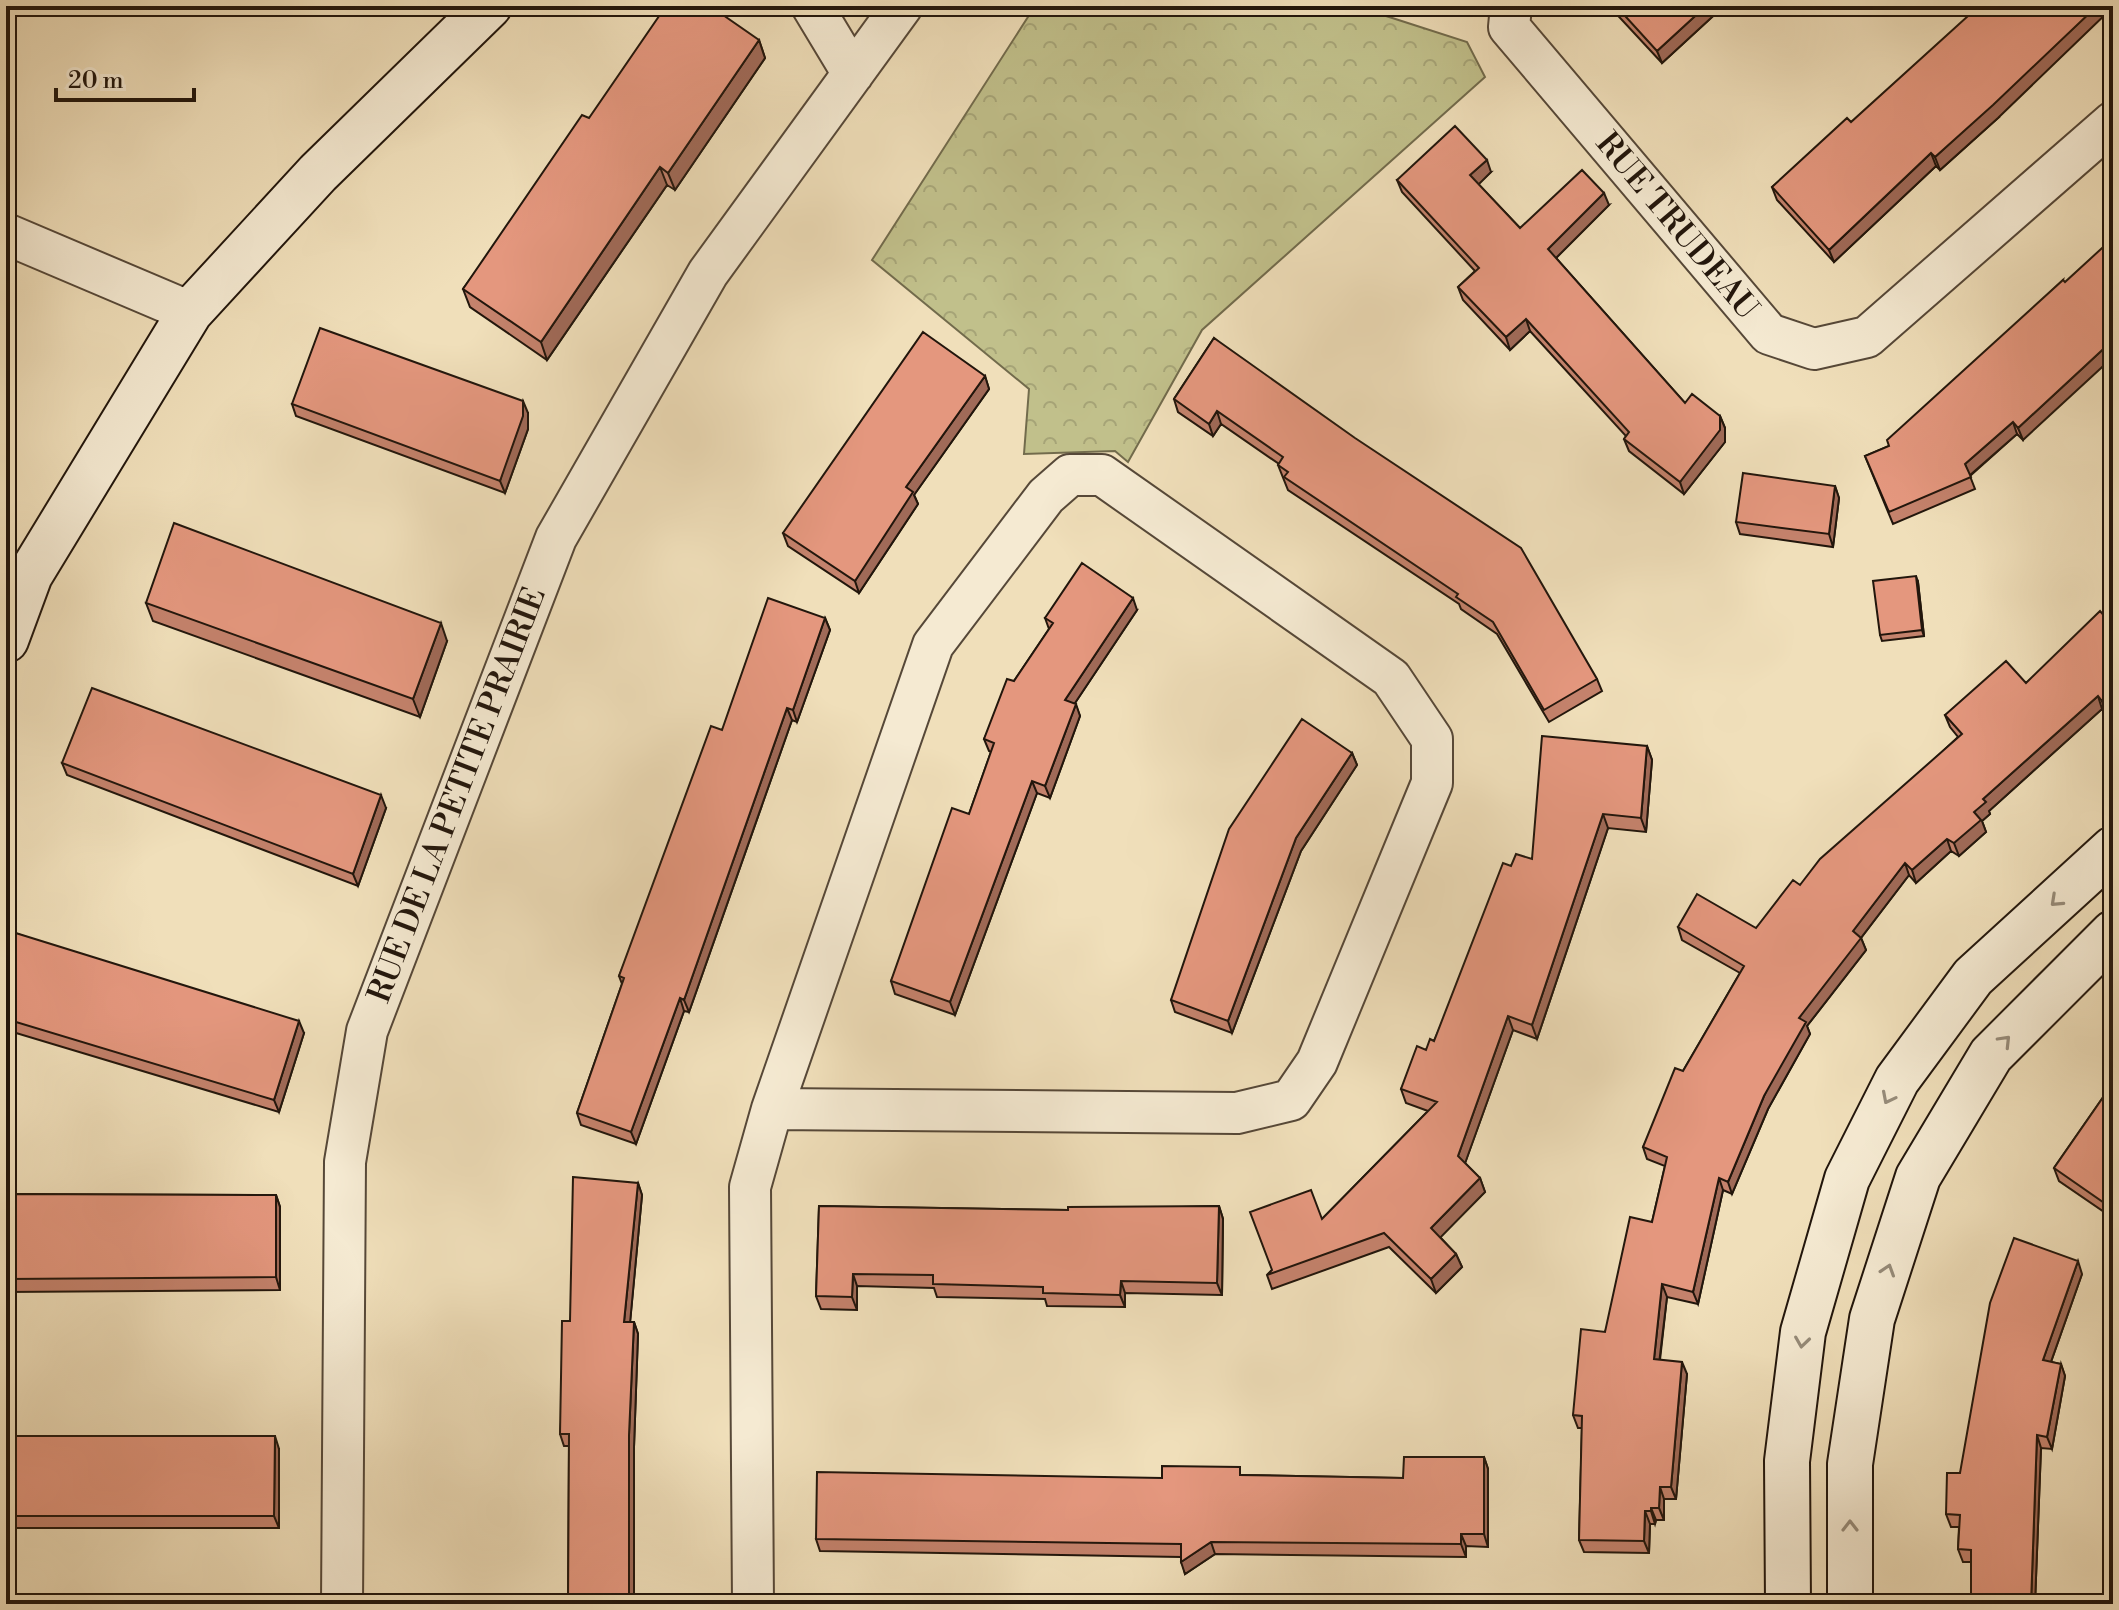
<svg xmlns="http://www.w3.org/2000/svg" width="2119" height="1610" viewBox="0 0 2119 1610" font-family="'Libre Bodoni',serif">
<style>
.park{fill:url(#park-crowns);stroke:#726b4c;stroke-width:2}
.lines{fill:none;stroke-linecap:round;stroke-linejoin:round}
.street-casing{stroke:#564838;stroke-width:44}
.secondary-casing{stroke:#22160c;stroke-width:48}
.street{stroke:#f5ead2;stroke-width:40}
.secondary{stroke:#f5ead2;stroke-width:44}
.wall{fill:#c4826c;stroke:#22160c;stroke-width:2}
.shaded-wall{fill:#a06a58;stroke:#22160c;stroke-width:2}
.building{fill:#e4977e;stroke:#22160c;stroke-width:2}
.oneway{stroke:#968b79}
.labels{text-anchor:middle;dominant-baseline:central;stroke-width:6;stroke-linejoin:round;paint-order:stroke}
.street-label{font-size:32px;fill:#22160c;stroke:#f5ead2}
</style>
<defs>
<pattern id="park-crowns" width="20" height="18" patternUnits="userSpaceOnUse" patternTransform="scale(2)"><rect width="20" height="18" fill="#c1c08b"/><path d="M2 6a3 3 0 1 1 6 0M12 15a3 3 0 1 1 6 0" fill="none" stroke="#a6a477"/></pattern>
</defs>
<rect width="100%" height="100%" fill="#f0dfba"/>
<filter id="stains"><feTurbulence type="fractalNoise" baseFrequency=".0025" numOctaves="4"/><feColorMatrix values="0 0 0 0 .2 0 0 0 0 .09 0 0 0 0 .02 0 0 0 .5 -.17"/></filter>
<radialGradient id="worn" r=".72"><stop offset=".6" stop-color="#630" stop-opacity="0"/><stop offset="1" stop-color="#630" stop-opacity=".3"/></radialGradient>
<path class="park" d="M1035,6h336l9,8 87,28 18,35 -283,253 -74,132 -13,-11 -91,3 5,-65 -157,-129z"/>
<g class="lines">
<g class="street-casing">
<path id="street" d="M812,6l41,68
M1511,6l-2,21 260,307 45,15 53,-12 246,-215
M6,234l184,78
M342,1604l3,-442 22,-131 189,-493 152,-265 194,-267
M753,1604l-3,-417 22,-78 161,-464 113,-149 24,-21h32l289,203 41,61v44l-115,279 -26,38 -54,13 -465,-4"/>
</g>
<g class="secondary-casing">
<path id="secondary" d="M6,640l24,-65 160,-263 128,-139 171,-167
M1788,1604l-1,-143 16,-129 44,-153 50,-99 76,-103 140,-128
M1850,1604v-140l22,-145 46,-142 73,-122 122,-122"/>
</g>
<use href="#street" class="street"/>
<use href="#secondary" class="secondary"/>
</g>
<path class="wall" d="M1609,6h115l-62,57z
M759,40l6,18 -90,132 -8,-5 -120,175 -77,-53 -7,-18 126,-171z
M1998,118l-58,52 -4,-4 -102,96 -57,-62 -5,-13 79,-65z
M1491,172l-13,12 42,44 89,-23 -53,53 129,145 35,13 5,12v14l-41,52 -55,-43 -5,-12 2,-3 -96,-105 -20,19 -47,-50 -5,-13 17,-16 -73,-79 -5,-12z
M2063,280l-40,160 -6,-6 -47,42 5,13 -82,35 -28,-68 24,-10z
M1214,338l383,341 5,12 -53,31 -52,-88 -36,-25 -2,-5 -171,-114 -10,-25 1,-1 -58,-40 -8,12 -35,-24 -4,-13z
M985,376l4,13 -75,106 4,9 -59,89 -71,-47 -5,-13z
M292,404l236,9v16l-23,64 -209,-77z
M1835,486l4,12 -6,49 -93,-13 -4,-12z
M1918,582l6,54 -42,5 -2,-6z
M146,603l301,38 -27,76 -267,-96z
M1137,610l-62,93 5,13 -30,82 -13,-5 -82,222 -60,-21 -4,-13 78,-167 22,-62 -2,-1 -5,-12 30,-58 35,-52 -4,-11z
M2113,614v93l-7,6 -4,-4 -113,102 1,3 -8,7 4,11 -27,24 -8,-5 -35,32 -7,-8 -48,63 5,12 -59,76 3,8 -42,75 -36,85 -9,-4 -25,114 -31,-7 -7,63 27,14 -11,125h-12v21h-8l-1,4h-5l-1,29 -65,-1 -5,-12 3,-112h-4l-5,-13 32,-83 47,-110 13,-56 -18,-7 -4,-12 40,-76 57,-98 -58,-33 -4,-13 78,1 44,-43 158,-148 -8,-10 -5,-12 81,-32z
M825,618l5,12 -33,92 -5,-2 -103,292 -5,-1 -48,133 -55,-19 -4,-12 45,-129 -3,-8 103,-246z
M1647,746l5,14 -6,72 -38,-4 -71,211 -24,-9 -48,133 15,15 5,14 -45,45 16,17 6,13 -26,26 -47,-46 -117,42 -5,-14 161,-164 -22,-8 -5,-14 25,-39 8,-9 77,-175 21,-7z
M1352,753l5,12 -56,86 -69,182 -57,-21 -4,-12z
M62,763l324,45 -28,78 -291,-111z
M6,930l298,103 -25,79 -273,-82z
M2113,1083v135l-54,-37 -5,-13z
M638,1183l4,12 -12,127h4l4,12 -4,113v157h-66l1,-158h-5l-4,-12 10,-113z
M6,1194l270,1 4,12v83l-274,2z
M819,1206l249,4 151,-4 4,13 -1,76 -97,-2v14l-78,-1 -2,-7 -108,-2 -3,-9 -77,-2v24l-36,-1 -5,-13z
M2082,1274l-31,88 10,2 4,12 -13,73 -11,-1 -6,156h-64v-42h-8l-5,-13 1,-22h-8l-5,-13 14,-41z
M6,1436l273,13v79h-273z
M1484,1457l4,12v78l-22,-1v11l-251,-3 -30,20 -4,-17 -361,-6 -4,-12 346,-61 81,-3 160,3z"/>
<path class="shaded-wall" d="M1706,6h18l-62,57 -5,-12z
M2097,6h16v1l-115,111 -58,52 -5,-13z
M759,40l6,18 -90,132 -7,-17z
M1931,153l5,13 -102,96 -5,-12z
M1487,160l4,12 -16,16 -5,-13z
M660,167l7,18 -120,175 -6,-18z
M1604,193l5,12 -56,56 -5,-12z
M1526,319l4,12 -20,19 -4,-13z
M2113,340v17l-90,83 -5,-12z
M985,376l4,13 -75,106 4,9 -59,89 -4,-12 51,-94z
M523,401l5,12v16l-23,64 -5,-12z
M1217,411l4,13 -8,12 -4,-12z
M1720,416l5,12v14l-41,52 -4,-12z
M2013,422l4,12 -48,42 -4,-12z
M1835,486l4,12 -6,49 -4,-13z
M1916,576l2,6 6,54 -2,-6z
M1133,598l4,12 -68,102 -4,-12z
M825,618l5,12 -33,92 -4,-12z
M441,623l6,18 -27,76 -7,-18z
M2113,690v17l-7,6 -4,-12z
M2098,696l4,13 -113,102 1,3 -8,7 4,11 -27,24 -5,-13 29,-44z
M1076,704l4,12 -30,82 -5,-12z
M787,708l5,12 -103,292 -5,-12z
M1647,746l5,14 -6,72 -5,-14z
M1352,753l5,12 -56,86 -69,182 -4,-12 68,-183z
M1032,781l5,12 -82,222 -5,-13z
M381,795l5,13 -28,78 -5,-12z
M1603,814l5,14 -71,211 -5,-14z
M1947,839l4,12 -35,32 -4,-13z
M1905,863l4,12 -48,63 5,12 -59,76 3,8 -42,75 -36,85 -4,-12 36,-86 35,-78 54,-87z
M680,998l4,13 -48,133 -5,-12z
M1508,1016l5,14 -50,139 -5,-13z
M299,1021l5,12 -25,79 -5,-12z
M1480,1178l5,14 -49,50 -5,-14z
M1719,1178l4,12 -25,114 -5,-12z
M638,1183l4,12 -13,139 -5,-12z
M276,1195l4,12v83l-4,-13z
M1219,1206l4,13 -1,76 -5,-12z
M1456,1254l6,13 -26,26 -5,-14z
M2078,1261l4,13 -35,99 -4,-13z
M853,1274l4,12v24l-5,-13z
M1121,1281l4,12v14l-5,-12z
M1662,1284l5,13 -9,75 -4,-13z
M634,1322l4,12 -4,113v157h-5v-169z
M1682,1362l5,12 -11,125 -5,-12z
M2061,1364l4,12 -13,73 -5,-12z
M2037,1435l4,13 -6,156h-4z
M275,1436l4,13v79l-5,-12z
M1484,1457l4,12v78l-4,-13z
M1660,1487l4,12v21l-5,-12z
M1651,1508l5,12 -1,4 -4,-13z
M1645,1511l5,13 -1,29 -5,-12z
M1461,1534l5,12v11l-5,-13z
M1211,1542l4,12 -30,20 -4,-12z"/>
<path class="building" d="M666,6h44l49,34 -91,133 -8,-6 -119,175 -78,-53 119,-174 7,3z
M1616,6h90l-49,45z
M1979,6h118l-104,99 -58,52 -4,-4 -102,97 -57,-63 75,-69 4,4z
M1455,126l32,34 -17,15 50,53 62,-58 22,23 -56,56 137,154 7,-9 28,22v14l-40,52 -56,-43 5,-7 -103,-113 -20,18 -48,-50 21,-19 -82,-88z
M2113,238v102l-95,88 -5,-6 -48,42 6,13 -82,35 -24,-56 24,-10 -2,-6 176,-160 2,2z
M320,328l203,73v15l-23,65 -208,-77z
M923,332l62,44 -79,111 7,5 -58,89 -72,-48z
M1214,338l141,100 166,110 76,131 -53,31 -51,-88 -37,-25 2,-3 -174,-117 4,-5 -10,-7 5,-8 -66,-46 -8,13 -35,-25z
M1743,473l92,13 -6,48 -93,-12z
M174,523l267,100 -28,76 -267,-96z
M1082,563l51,35 -68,102 11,4 -31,82 -13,-5 -82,221 -59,-21 61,-173 17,6 25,-71 -10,-4 23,-60 7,2 39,-58 -8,-5z
M1916,576l6,54 -42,5 -7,-54z
M768,598l57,20 -32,92 -6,-2 -103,292 -4,-2 -49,134 -54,-19 47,-135 -5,-2 92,-250 11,4z
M2100,611l7,8 6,-5v76l-11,11 -4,-5 -115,103 3,3 -12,10 7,8 -27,23 -7,-4 -35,31 -7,-7 -52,68 8,7 -62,80 7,4 -42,74 -36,86 -9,-4 -26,114 -31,-8 -8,75 28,3 -11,125h-11l-1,21h-8v3h-6l-1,30 -65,-1 3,-124 -9,-1 8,-86 24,3 25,-115 22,5 15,-65 -24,-10 32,-79 8,3 61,-105 -66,-39 19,-33 59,34 37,-48 7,5 20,-26 142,-125 -17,-19 61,-54 20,22z
M92,688l289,107 -28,79 -291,-111z
M1302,719l50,34 -56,85 -68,183 -57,-21 58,-171z
M1542,736l105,10 -6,72 -38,-4 -71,211 -24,-9 -50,140 22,22 -49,50 25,26 -25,25 -47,-46 -117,42 5,-5 -22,-58 61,-22 11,29 115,-117 -36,-13 16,-43 9,4 4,-11 4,2 69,-178 8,3 5,-12 16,5z
M6,930l293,91 -25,79 -268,-81z
M2113,1083v126l-59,-41z
M573,1177l65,6 -14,139h10l-5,113v169h-61l1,-170h-9l2,-113h8z
M6,1194l270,1v82l-270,2z
M819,1206l249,4v-3l151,-1 -2,77 -96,-2 -1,14 -77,-2v-6l-110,-3v-9l-80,-1 -1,23 -36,-1z
M2014,1238l64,23 -35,99 18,4 -14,73 -10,-2 -6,169h-60v-54l-13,-1 2,-34 -14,-1 1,-41h13l30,-170z
M6,1436h269l-1,80h-268z
M1404,1457h80v77h-23v10l-250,-2 -30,20v-18l-365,-5 1,-67 345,6v-12l78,1v8l163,3z"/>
<defs><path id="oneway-chevron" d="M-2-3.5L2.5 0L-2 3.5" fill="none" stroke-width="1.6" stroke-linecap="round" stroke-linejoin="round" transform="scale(2)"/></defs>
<g class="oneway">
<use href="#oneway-chevron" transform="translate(2056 901) rotate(137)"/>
<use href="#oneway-chevron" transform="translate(2005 1041) rotate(-46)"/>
<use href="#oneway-chevron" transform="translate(1888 1098) rotate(117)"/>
<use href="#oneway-chevron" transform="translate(1888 1270) rotate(-72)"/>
<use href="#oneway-chevron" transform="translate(1802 1342) rotate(98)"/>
<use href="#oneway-chevron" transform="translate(1850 1526) rotate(-90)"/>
</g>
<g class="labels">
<g class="street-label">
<text transform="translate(1677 226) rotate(50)">RUE TRUDEAU</text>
<text transform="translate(457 795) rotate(-69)">RUE DE LA PETITE PRAIRIE</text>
</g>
</g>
<rect width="2119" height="1610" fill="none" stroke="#f0dfba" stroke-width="32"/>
<rect x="8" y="8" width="2103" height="1594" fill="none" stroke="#22160c" stroke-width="4"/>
<rect x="16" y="16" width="2087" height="1578" fill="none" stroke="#22160c" stroke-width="2"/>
<path d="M56 88v12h138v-12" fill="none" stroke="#22160c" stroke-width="4"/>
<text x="68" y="88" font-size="24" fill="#22160c" stroke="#f5ead2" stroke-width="6" paint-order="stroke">20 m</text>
<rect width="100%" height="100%" filter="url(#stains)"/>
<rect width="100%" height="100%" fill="url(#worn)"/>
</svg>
